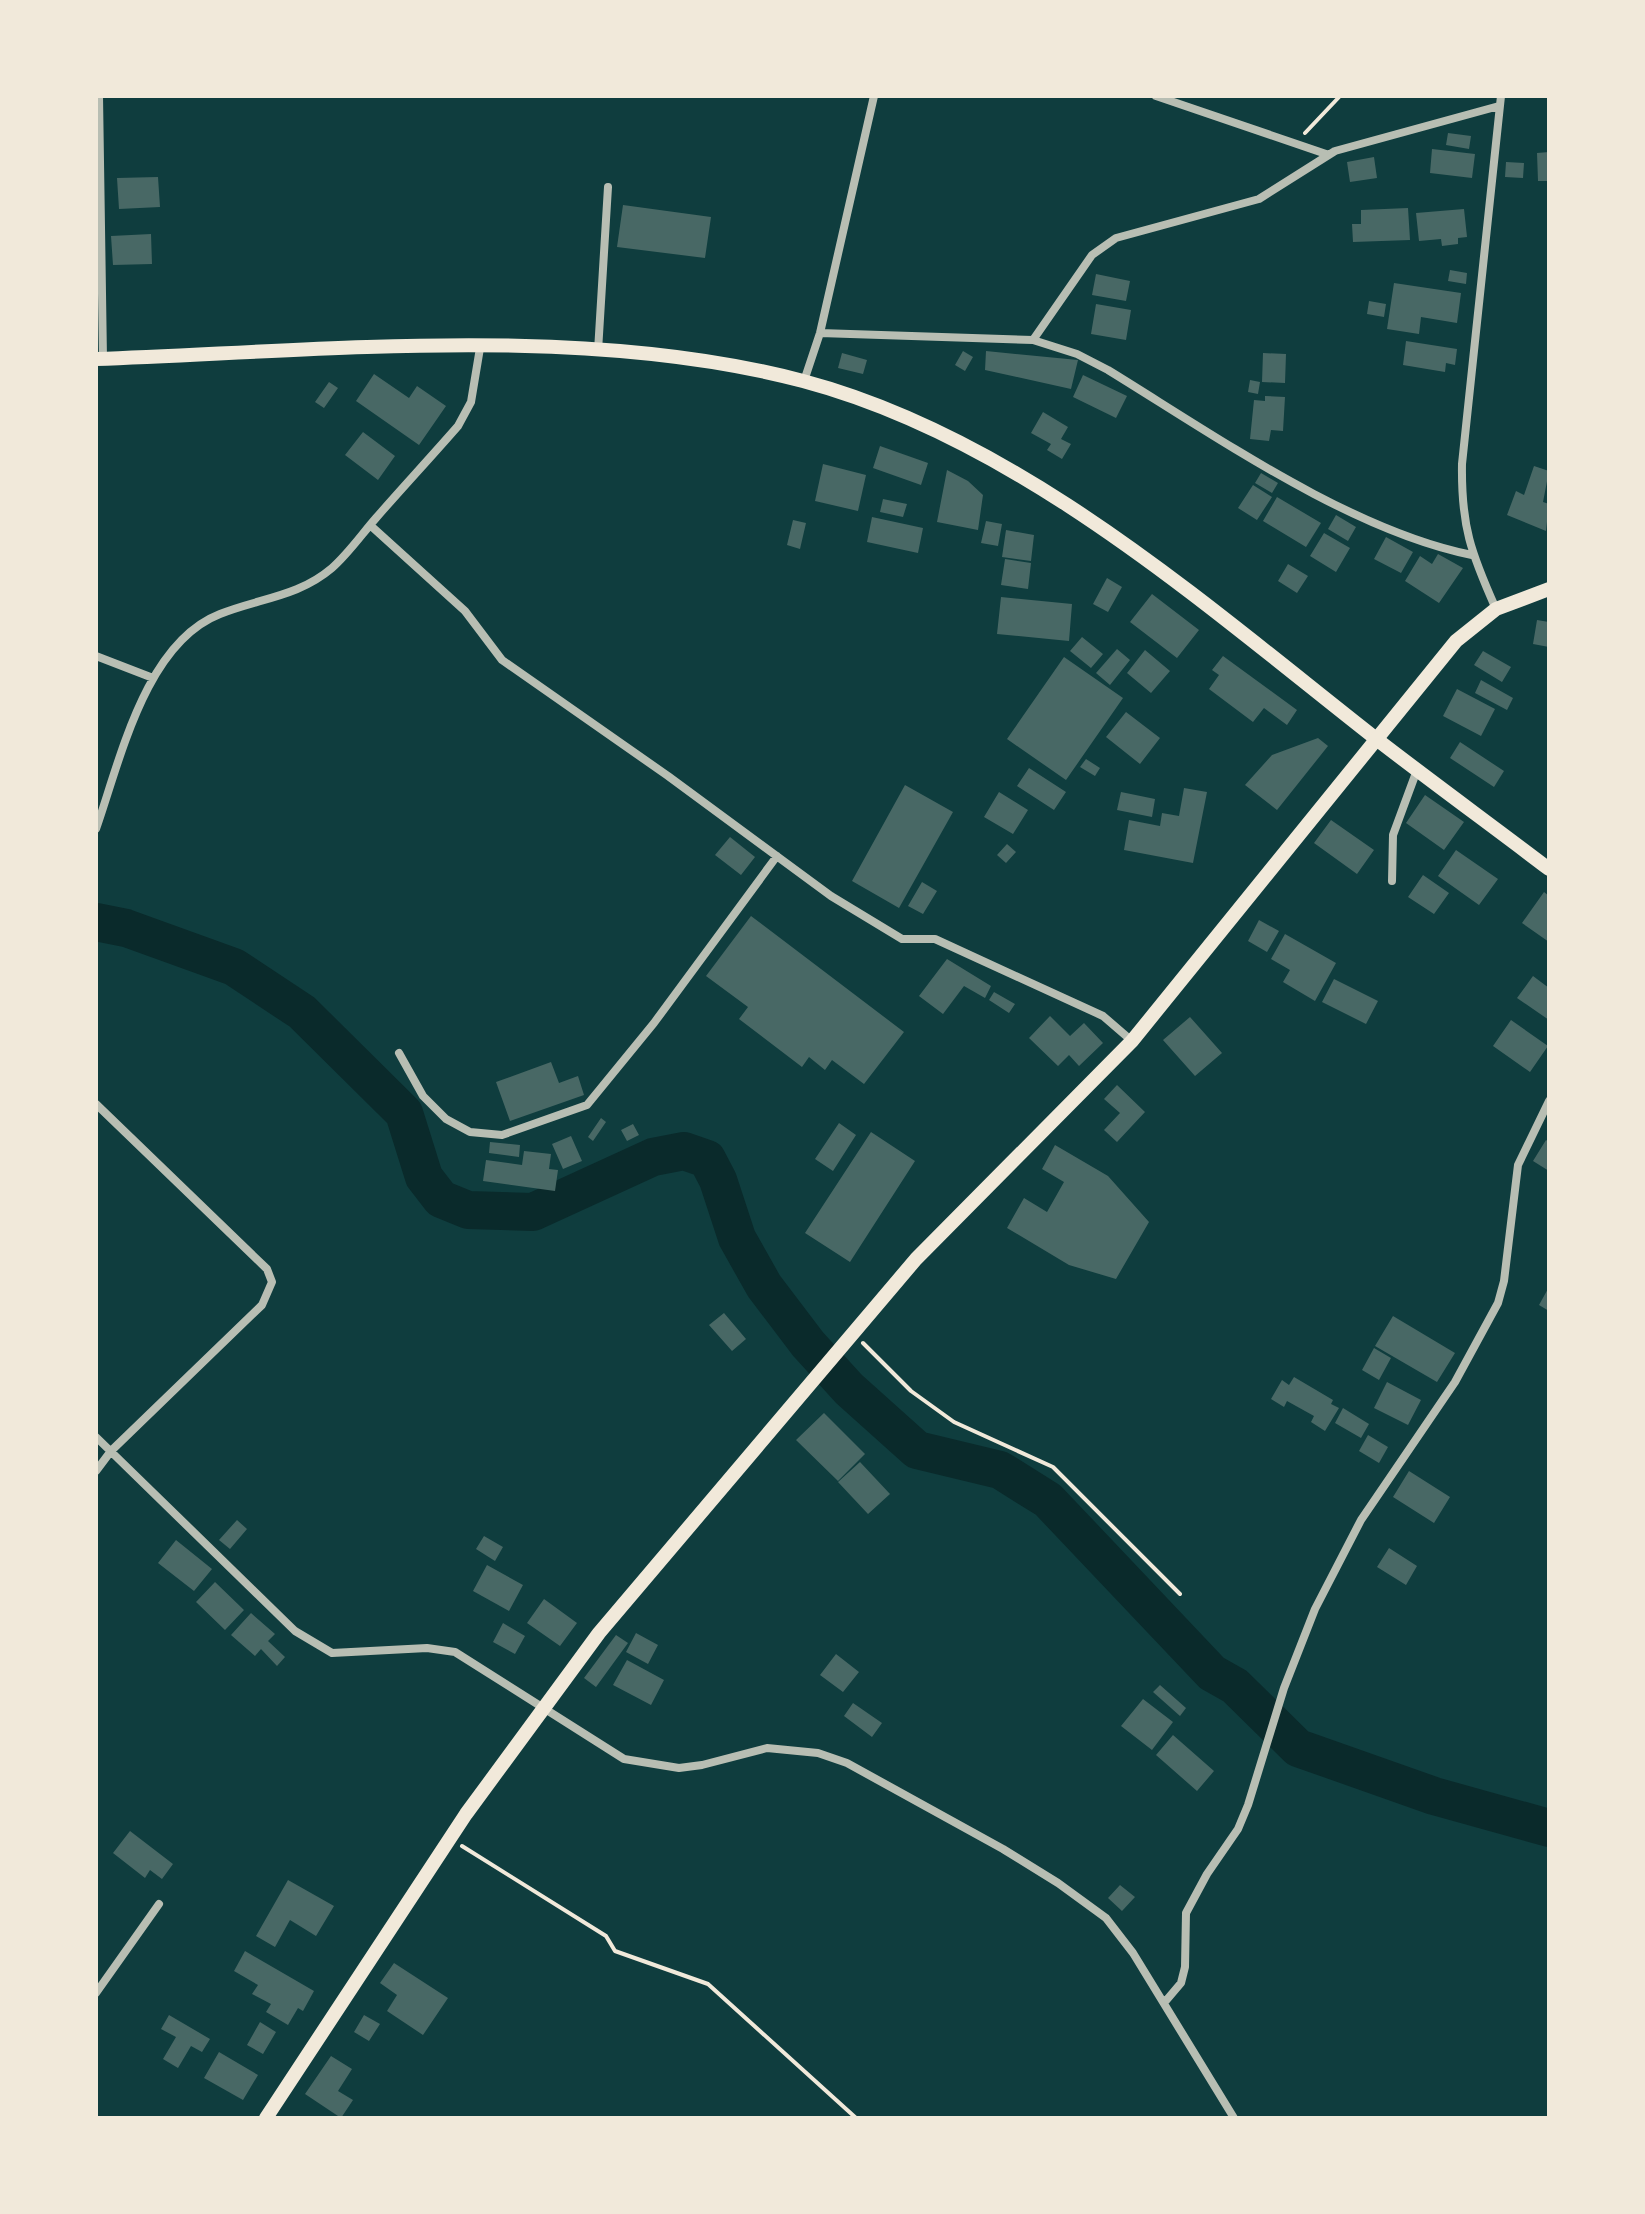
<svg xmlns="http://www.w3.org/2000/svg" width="1645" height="2214" viewBox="0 0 1645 2214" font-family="Inter,sans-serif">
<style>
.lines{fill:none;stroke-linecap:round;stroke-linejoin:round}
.river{stroke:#0a2a2b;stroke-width:38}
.building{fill:#486865}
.path{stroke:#f1e9da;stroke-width:4}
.minor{stroke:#b8beb3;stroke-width:8}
.secondary{stroke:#f1e9da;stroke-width:14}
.primary{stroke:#f1e9da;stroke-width:14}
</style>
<rect width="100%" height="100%" fill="#0f3d3e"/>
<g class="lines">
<path class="river" d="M96,922l30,6 108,39 68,45 102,101 20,64 17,22 27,11 65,2 120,-55 31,-6 23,8 11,21 19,58 27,48 44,58 41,45 68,61 83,20 48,30 164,173 23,13 63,62 136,48 115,32"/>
</g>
<path class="building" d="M1448,133l23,3 -2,13 -23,-4z
M1432,149l43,5 -3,24 -42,-5z
M1549,152v29h-11l-1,-28z
M1374,157l3,21 -27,4 -3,-20z
M1506,162l18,1 -1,15 -18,-1z
M158,177l2,30 -41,2 -2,-31z
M623,205l88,12 -6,41 -88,-11z
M1408,208l2,32 -57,2 -1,-18h9v-14z
M1464,209l3,28 -9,1v6l-16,2 -1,-7 -22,2 -3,-28z
M151,234l1,30 -39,1 -2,-29z
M1450,270l17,3 -1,11 -18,-3z
M1096,274l34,7 -4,20 -34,-6z
M1394,283l67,10 -4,30 -36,-6 -2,17 -32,-5z
M1369,301l17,3 -2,13 -17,-3z
M1096,304l35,6 -5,30 -35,-6z
M1406,341l51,8 -2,16 -9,-2 -1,9 -42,-7z
M963,351l10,6 -8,14 -10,-6z
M986,351l92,9 -7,29 -86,-19z
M842,353l25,7 -4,14 -25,-6z
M1263,353l23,1 -1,29 -23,-1z
M374,374l35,24 8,-12 29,20 -27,39 -63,-44z
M1083,375l44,21 -11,22 -43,-21z
M1250,380l10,2 -2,12 -10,-2z
M329,382l9,6 -14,20 -9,-6z
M1265,396l20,1 -2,34 -12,-1 -2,11 -19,-2 4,-39 11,1z
M1043,412l25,15 -7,12 10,5 -9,15 -15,-9 4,-6 -20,-11z
M363,432l32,24 -17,24 -33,-25z
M880,446l48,17 -7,22 -48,-17z
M823,464l43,11 -8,36 -43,-10z
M1534,466l15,5 -6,31 6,2 -3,27 -39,-16 9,-24 8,4z
M947,470l21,11 15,14 -5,35 -41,-8z
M1261,473l17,10 -6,10 -17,-10z
M1253,485l19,12 -15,23 -19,-12z
M1277,497l44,26 -15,24 -43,-26z
M883,499l24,5 -4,13 -23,-5z
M1336,515l20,12 -8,14 -20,-12z
M872,517l51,11 -5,25 -51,-11z
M793,520l13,3 -6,26 -13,-4z
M986,521l16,3 -4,22 -17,-3z
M1006,530l28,5 -3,26 -29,-4z
M1324,533l26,15 -14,24 -26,-16z
M1386,537l27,15 -12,21 -27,-14z
M1438,554l25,14 -24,35 -34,-22 15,-25 12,8z
M1005,559l26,4 -3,26 -27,-4z
M1288,564l20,12 -11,17 -19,-12z
M1107,578l15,9 -14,25 -15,-8z
M1152,594l47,36 -22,28 -47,-36z
M1001,597l71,7 -3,37 -72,-7z
M1537,620l12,2v25l-16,-3z
M1082,637l21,17 -12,14 -21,-17z
M1117,649l13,11 -20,25 -14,-12z
M1145,650l25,21 -19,22 -24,-20z
M1483,651l28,16 -9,15 -28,-17z
M1223,656l74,54 -10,15 -23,-17 -11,14 -44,-33 10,-14 -7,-5z
M1064,657l59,41 -57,82 -59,-41z
M1481,680l32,18 -6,12 -32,-17z
M1457,689l38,20 -14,27 -38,-20z
M1126,712l34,26 -20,26 -34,-27z
M1318,738l10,8 -51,64 -32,-25 27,-30z
M1460,742l44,29 -10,16 -44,-29z
M1086,759l14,9 -5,8 -15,-9z
M1029,768l37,24 -12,18 -37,-24z
M905,785l48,27 -54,96 -47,-27z
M1184,788l23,4 -14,71 -69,-13 5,-30 31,6 2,-13 17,3z
M999,792l29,18 -15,24 -29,-17z
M1121,792l34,7 -3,18 -35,-7z
M1425,795l39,27 -20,28 -38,-27z
M1331,820l43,30 -17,24 -43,-31z
M730,837l25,20 -14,18 -26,-20z
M1007,844l9,8 -10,11 -9,-8z
M1456,850l42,29 -19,26 -41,-29z
M1423,875l26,18 -15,21 -26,-17z
M922,882l15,9 -14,23 -15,-8z
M1544,892l5,4v46l-27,-19z
M751,916l153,116 -40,52 -32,-24 -7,10 -16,-13 -7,10 -63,-48 9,-12 -42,-31z
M1259,920l20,11 -12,21 -19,-11z
M1285,934l51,29 -21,38 -32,-19 7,-12 -19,-11z
M947,959l44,27 -6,12 -21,-12 -21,28 -24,-18z
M1533,976l16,12v32l-32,-22z
M1334,979l44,22 -12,23 -44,-22z
M994,992l21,12 -6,9 -20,-13z
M1050,1016l20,20 14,-13 19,20 -24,23 -10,-11 -11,11 -29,-28z
M1190,1017l32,36 -27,23 -32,-36z
M1511,1020l37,26 -18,26 -37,-26z
M551,1062l8,21 19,-7 6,19 -74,26 -14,-39z
M1117,1085l28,27 -28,30 -13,-12 16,-17 -16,-14z
M601,1118l5,4 -13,19 -5,-4z
M839,1123l17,12 -23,36 -18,-12z
M633,1124l6,11 -12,6 -6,-11z
M871,1132l44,29 -65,101 -45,-29z
M571,1136l11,25 -19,8 -11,-25z
M1546,1140l3,2v29l-16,-10z
M490,1142l30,3 -1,12 -30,-4z
M1055,1145l53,31 41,46 -33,57 -47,-14 -62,-37 17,-30 23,14 17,-30 -22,-13z
M524,1151l27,3 -2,15 9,1 -3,21 -72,-10 3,-21 36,5z
M1549,1287v24l-10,-6z
M724,1313l22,26 -14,12 -23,-26z
M1393,1316l62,37 -18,29 -62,-36z
M1374,1348l17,10 -12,22 -17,-10z
M1294,1377l39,23 -2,4 8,4 -14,23 -14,-9 3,-6 -27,-15 -3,6 -13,-8 11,-19 7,5z
M1387,1382l34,18 -13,25 -34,-17z
M1343,1408l26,16 -8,14 -26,-15z
M824,1413l41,41 -27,27 -42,-41z
M1368,1435l20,12 -9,16 -20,-12z
M860,1462l30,32 -22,20 -30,-32z
M1409,1471l41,26 -16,26 -41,-26z
M237,1520l10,9 -17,20 -11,-9z
M484,1536l19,11 -8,14 -19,-12z
M176,1540l36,29 -18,22 -36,-28z
M1389,1548l28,18 -11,19 -29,-18z
M487,1565l36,20 -14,26 -36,-20z
M215,1582l29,28 -19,20 -29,-28z
M544,1599l33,24 -17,23 -33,-23z
M251,1613l24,21 -7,7 17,16 -8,9 -16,-17 -6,7 -24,-21z
M503,1623l22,13 -10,18 -22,-12z
M636,1633l22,12 -10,19 -22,-12z
M616,1635l12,8 -32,44 -12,-9z
M836,1654l23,18 -16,20 -23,-17z
M627,1660l37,20 -13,25 -38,-20z
M1160,1685l26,23 -6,8 -27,-24z
M1143,1699l30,23 -21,28 -31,-24z
M853,1703l29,20 -10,14 -28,-21z
M1173,1735l41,36 -17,20 -41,-36z
M130,1831l43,33 -11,15 -12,-9 -5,8 -32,-25z
M288,1880l46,26 -18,30 -26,-16 -15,27 -19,-11z
M1120,1885l15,12 -13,14 -14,-13z
M245,1951l69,40 -11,20 -5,-3 -10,17 -22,-13 5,-8 -19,-10 6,-9 -24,-14z
M394,1963l54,35 -25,37 -36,-24 10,-16 -17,-12z
M169,2015l41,24 -8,13 -11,-6 -13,22 -15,-9 13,-22 -15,-8z
M364,2015l16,9 -11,17 -15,-9z
M260,2022l16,10 -13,22 -16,-9z
M219,2052l39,23 -15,25 -39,-22z
M331,2056l21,13 -14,22 15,9 -12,18 -36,-24z"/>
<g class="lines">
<path class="path" d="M1305,133l35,-37
M863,1343l48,48 43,31 99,45 127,127
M462,1846l144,90 9,15 93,33 148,134"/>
<path class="minor" d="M99,96l4,263
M1156,96l173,59
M820,333l213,7 59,-85 24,-17 143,-39 76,-48 164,-45
M1033,340l44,14 31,16c106,65 243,161 364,185
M598,351l10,-164
M804,381l16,-48 54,-237
M370,525l95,86 37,49 166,116 163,120 71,43h33l168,77 29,25
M1496,609c-25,-56 -35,-83 -34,-145l39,-368
M96,656l57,22
M96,829c24,-68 49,-186 124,-215 40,-16 78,-17 112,-46 16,-14 30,-34 44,-50 27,-31 55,-61 82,-92l13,-24 9,-54
M1392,881l1,-46 24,-65
M399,1053l24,43 23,23 24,13 32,3 85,-30 67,-82 123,-167
M96,1104l171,165 5,13 -10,23 -151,146 -15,20
M96,1437l199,194 37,22 95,-5 28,4 169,107 55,9 23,-3 65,-17 51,5 29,10 156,86 55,34 48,35 27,35 101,165
M96,1993l63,-89
M1164,2003l17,-20 4,-16 1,-54 21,-39 31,-45 10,-24 36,-117 31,-79 46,-89 94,-138 43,-79 6,-22 14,-116 31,-64"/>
<path class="secondary" d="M96,359c225,-8 489,-36 707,22 215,57 401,223 572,357 57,44 116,87 174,131"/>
<path class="primary" d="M266,2118l200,-304 133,-181 317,-374 216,-218 324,-400 40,-32 53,-20"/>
</g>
<rect width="1645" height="2214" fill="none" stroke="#f1e9da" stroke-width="196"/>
</svg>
